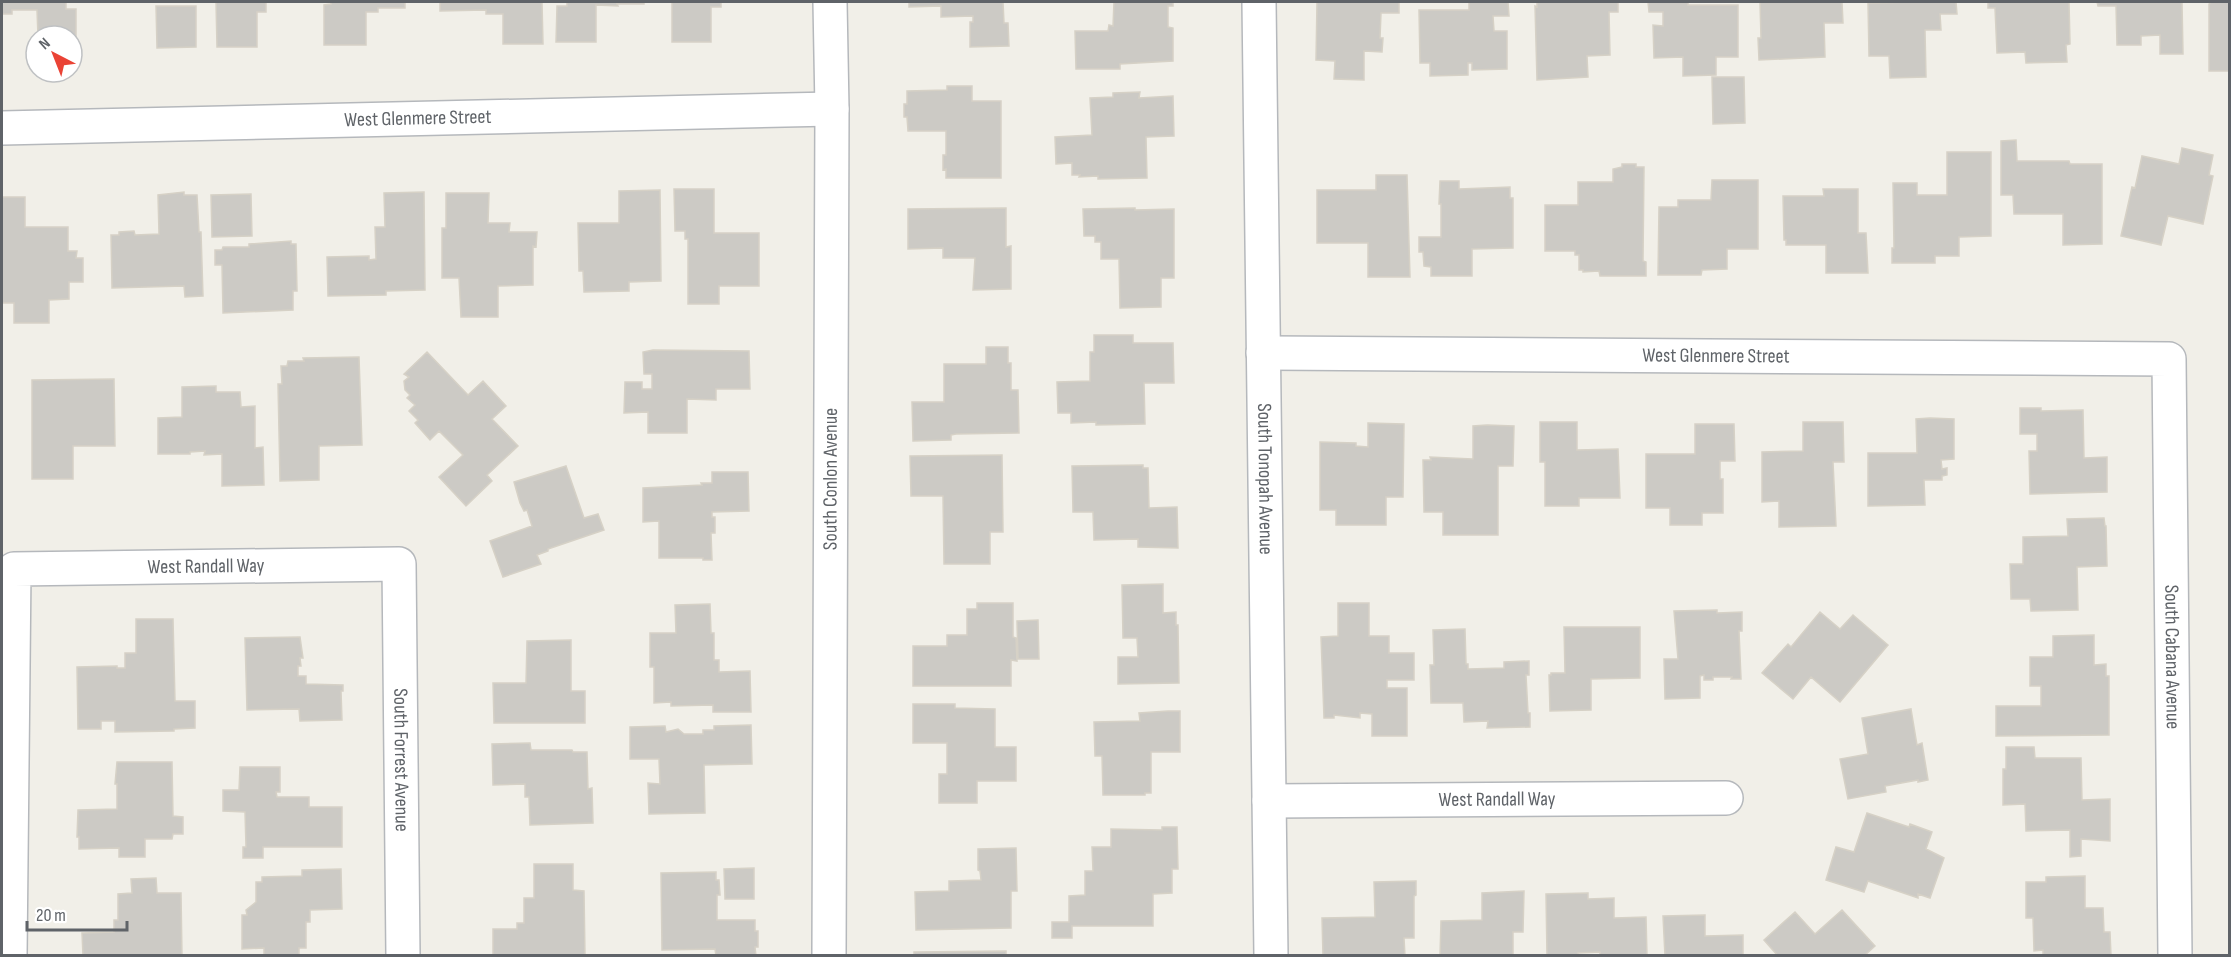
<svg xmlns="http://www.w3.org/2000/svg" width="2231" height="957" viewBox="0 0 2231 957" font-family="'Sofia Sans Condensed',sans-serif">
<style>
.building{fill:#cccac5;stroke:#d6d1c6;stroke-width:1.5}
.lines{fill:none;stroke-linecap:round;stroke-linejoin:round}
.minor-casing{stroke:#b5b8bc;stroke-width:36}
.minor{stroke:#fff;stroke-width:33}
.labels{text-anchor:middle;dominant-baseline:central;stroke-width:4.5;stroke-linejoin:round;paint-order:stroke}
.street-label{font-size:20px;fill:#5f6368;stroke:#fff}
</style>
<rect width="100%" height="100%" fill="#f1efe8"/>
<path class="building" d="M2,2h64v7h10v39h-4v-12h-34l-1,-26h-25v4h-10z
M216,2h50v10h-9v35h-40z
M331,2h74v6h-27v4h-12v33h-42v-40l7,-1z
M440,2h102l1,42h-40v-30h-17v-4l-46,1z
M567,2h77v2h-27l1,2 -22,-1v37h-40l1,-36h10z
M672,2h49v5h-10v35h-39z
M909,2h94l1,21h4l1,23 -39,1v-25h3v-6l-32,1v-11l-32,1z
M1114,2h59v4h-5v21l5,1v33l-53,3v5h-44l-1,-38h33l1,-6 4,1z
M1317,2h82v11h-18l-1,25h3l-1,14 -18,-1v29l-30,-1 1,-18 -19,-1z
M1469,2h39l1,14h-16l1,15h13v38l-35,1v-7h-4v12l-38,1v-13h-10l-1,-53h50z
M1537,2h81v10h-9l1,43 -23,1 1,21 -51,3 -2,-74 2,1z
M1648,2h40v3h50v52h-22v18l-33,1v-19l-29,1 -1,-33 10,1v-14h-14z
M1760,2h82l1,21h-19l1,34 -66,3 -1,-22h3z
M1917,2h39l1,12h-17l1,16h-16l1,47 -36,1 -1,-22h-20l-1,-53z
M1988,2h81l1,42 -4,1 1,17 -41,1 -1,-11 -28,1 -2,-45h-7z
M2097,2h88h-3l1,52h-23v-19l-19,1v9h-24l-1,-39h-18z
M2211,2h19v69h-21v-67z
M156,6h40v41l-39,1z
M1712,77h32l1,46 -32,1z
M947,86h25v15h29v77h-55v-9l-3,1v-15h3v-24h-38l-1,-14h-3v-13h3v-13l40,-1z
M1140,92l-1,6 34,-2 1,40 -28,1 1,41 -49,1v-3l-19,1 1,-2h-8v-12l-16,1 -1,-27 37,-2 -2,-37 23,-1v-4z
M2016,140l1,21h52l1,3h32v80l-39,1v-31h-49l-1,-19h-12v-54z
M2182,148l31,7 -4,20 4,1 -10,48 -35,-8 -7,29 -40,-9 11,-49 3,1 7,-32 37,8z
M1947,152h44v84l-32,1v19h-24v7h-43v-15h2l-1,-65h24v12h30z
M1622,164h14v3h8l-1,94 3,1v14h-46l-1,-5 -16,1v-2h-4v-15h-4v-4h-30v-46h33v-23h35v-13l9,-2z
M1376,175h31l3,102h-42v-34h-51v-53h59z
M1712,180h46v69h-31v20l-25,1 -1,5h-43l1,-68h19v-7h33z
M1440,181h19v8l51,-2v11h3v50l-41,1v27h-41v-9l-7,-1 -1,-14h-4v-15h22v-33h-2z
M674,189h40v44h45v53h-40v18h-31v-65h-3v-8h-10z
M1823,189h35v44h8l2,40h-42v-28h-40v-5h-2l-1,-44h41z
M660,190l1,91 -32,1v9l-45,1 -1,-21h-4l-1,-48h41v-32z
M184,192v3h13l2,37h2l2,64 -18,1 -1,-11 -72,2 -1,-53h8v-3l15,-1 1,4 24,-1 -1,-39z
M424,192l1,98 -39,1v4l-58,1 -1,-39 42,-1v4l7,-1 -1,-32h10l-1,-34z
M446,193h43l-1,30h22l-1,9h28l-1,15 -3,-1v39l-35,1v31h-37l-2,-39h-17v-50h4z
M251,194l1,42 -40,1 -1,-42z
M2,197h23v30h43v24h9l-1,7h7v24h-14v17l-20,1v23h-35v-20h-12z
M1006,208v39l5,-1v43l-38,1 2,-32h-32v-10l-35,1v-40z
M1135,208v2l39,-1v69h-13v29l-41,1 -1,-49h-18v-17h-6v-6h-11l-1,-27z
M291,241v3h5l1,47h-4v19l-70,3 -1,-48h-7v-15h7l1,-3h26v-3z
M1094,335h39v8h40l1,40h-30l1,41 -49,1v-3l-25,1v-10h-13l-1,-31 33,-1v-29h4z
M986,347h22v16h3v27h7l1,43 -63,1 -5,1v5l-38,1 -1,-39h32v-38h42z
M653,350l96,1 1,38h-34v11l-29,-1v34h-39v-21l-24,1 1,-31h17v7h10v-15h-8l-1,-22z
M427,352l41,43 15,-14 23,25 -14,13 26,27 -31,29 5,6 -26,25 -27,-29 24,-22 -24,-24 -9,9 -15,-17 3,-3 -9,-9 6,-6 -8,-7 3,-3 -5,-5 -1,-9 5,-4 -5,-3z
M359,357l3,88 -43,1v34l-39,1 -2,-97h4l-1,-18h6l1,-5h16l-1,-3z
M114,379l1,67h-42v33h-41v-99z
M216,386v6h24l1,15 14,-1v42l8,-1 1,38 -42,1v-32l-18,1 1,-4 -15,1v2h-32v-36l24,-1v-30z
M2020,408h21v3l42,-1 1,48 23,-1v35l-77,2 -1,-43h8v-17h-17z
M1930,418l24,1v40l-13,1 1,9 5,-1v7l-5,1v4h-18l1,25 -57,1v-53h49l-1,-34z
M1540,422h37v28l41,-1 2,49h-41v8h-34v-44h-5z
M1803,422h40l1,40h-11l3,64 -57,1v-26l-17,1v-50l41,-1z
M1368,423l36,1 -1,73h-17v28h-50v-15h-16v-68l36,1v3l12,1z
M1695,424h39l1,37h-15v18h3v34h-21v12h-32v-17h-24v-54h49z
M1487,425l27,1 -1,40h-15v69h-55v-23h-19l-1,-52h8l-1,-3 43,2v-33z
M1002,455l1,77h-13v32h-46l-1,-68h-32l-1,-40z
M1143,465v3h5l1,40 28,-1 1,41 -40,-1v-8l-44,1 -1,-28h-20l-1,-46z
M566,466l18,52 14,-4 6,16 -56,19v2l-11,4 4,9 -38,13 -13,-36 42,-15 -5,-16 -3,1 -4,-8 -6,-21z
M712,472h36l1,39 -37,1v5h3v16h-4l1,27h-9v-2h-44v-37l-16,1v-34l59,-3 -1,-2h11z
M2104,518l1,8h1l1,40 -30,1 1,43 -47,1 -1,-12h-19l-1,-35h13v-27l45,-1 -1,-17z
M1163,584v29l13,-1v13h2l1,58 -61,1v-27h20l-1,-19h-14l-1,-53z
M977,603h36v34l3,1 1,23 -6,-1v26h-98v-40h34v-11h20v-26h10z
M1338,603h31v33h20v17h25v27h-27v8h20v48h-35v-22l-12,-1v5l-26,-3v3h-10l-3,-81 17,-1z
M710,604l1,29h3v27h5v12l31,-1 1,41h-38v-7l-42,1v-4l-17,1v-36h-4v-34h26l-1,-28z
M1717,610v3l25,-1v19h-3l2,48h-10l1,-2h-19v3h-9v-5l-4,1v22l-35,1 -1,-40h14l-4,-48z
M1820,612l20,17 13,-14 35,30 -48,57 -29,-25 -18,22 -31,-26 26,-29 3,3z
M136,619h37l2,82h20v27l-21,1v2l-59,1v-11h-14v8h-23l-1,-62 40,-1v2h8v-15h11z
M1038,620l1,39h-21l-1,-38z
M1564,627h76v51l-49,1v31l-41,1 -1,-36h2v-2h14z
M1465,629l1,35h2v5l36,-1v-6l25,-1v14h-3l2,38h2v14l-43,1 1,-7 -24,1 -1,-19h-32l-1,-38h4l-1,-35z
M2094,635v30l12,-1v12h3v59l-113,1v-30h45v-20h-11v-29h23v-21z
M300,637l3,21h-3l1,8h-3v10h8v8l37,1v6h-2l1,29 -42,1 -1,-12 -52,1 -2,-72z
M571,640v51h14v32h-91l-1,-40h33l1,-42z
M913,704h42v4l40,1v38h21v34h-39v22h-38v-29h8v-31h-34z
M1911,709l6,36 5,-2 6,37 -10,2v-2l-33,6 1,6 -38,7 -8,-40 28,-5 -6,-36z
M1168,711h12v41h-29v41h-6v2h-42l-1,-39h-7l-1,-34 46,-1 -1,-8z
M751,725l1,39 -48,1 1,48 -56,1 -1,-31 12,1 -1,-25h-29v-32l35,-1 1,6 12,-3 6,5h19v-4h11v-4z
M530,743l1,7h41l1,2h14l1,37 4,-1 1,35 -63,2 -1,-28h-4v-13l-32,1 -1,-41z
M2006,747h28l1,11h46l1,42 28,-1v42l-29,-2v17l-11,1v-27l-44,1 -1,-27 -22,1v-36h3z
M117,762h55l1,54 10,1v17h-10l-1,5h-27v18h-26v-9l-40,1v-12h-2l1,-27 39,-1v-25h-2z
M240,767h40v25h-4l1,5h32v10h33v40h-79v11h-20v-11h3l-1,-35 -22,-1v-21h16z
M1867,813l42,14 1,-3 22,8 -6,17 18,9 -14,40 -12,-4v4l-50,-17 -4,11 -38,-12 10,-33 18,5z
M1162,827h15l1,42h-6v24l-19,1v32h-81v12h-20v-16h17v-26l16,-1v-24h8l-1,-24h19v-18l51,1z
M1016,848l1,43h-6v37l-95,2 -1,-38 34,-1v-10h2l30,-1 -1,-9 -2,-1v-21z
M534,864h39v26l11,1 1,65h-92v-27h24v-6h7v-25h10z
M754,868v31h-29l-1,-30z
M341,869l1,40 -32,1v12h-4v26h-7v8h-35v-8l-22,1v-34h5l-1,-5 10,-8v-20h6v-5l40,-1v-6z
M716,872v8h3l1,15h-3v25h38v11h3v16h-3l1,9h-40l-1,-7 -53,1 -1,-77z
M2085,876v32h18l1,24h6l1,24h-68v-6l-9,1 -1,-33h-7v-36h20v-5z
M156,878l1,15h24l1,63h-99l-1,-23 32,-1v-12h4v-26l14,-1 -1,-14z
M1416,881v14l-2,1v42h-10l1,18h-82l-1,-38 53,-1 -1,-35z
M1524,891l-1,41h-10v24h-73l1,-35 41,-1v-27z
M1588,893v6l26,-1v20l32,-1 1,39h-47v-4l-22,1v3h-31l-1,-62z
M1842,910l33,36 -11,10h-86l-14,-16 31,-28 20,22z
M1705,915v21l38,-1v21h-78l-2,-40z
M1006,951v5h-92v-4z"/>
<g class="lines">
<g class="minor-casing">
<g id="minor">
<path id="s1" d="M1259,2l12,954"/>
<path id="s2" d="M2,128l830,-19"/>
<path id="s3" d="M1263,353l906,6 6,597"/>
<path id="s4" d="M1269,801l457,-3"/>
<path id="s5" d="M10,956l4,-387 385,-5 4,392"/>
<path id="s6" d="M829,956l3,-847 -2,-107"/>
</g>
</g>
<use href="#minor" class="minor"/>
</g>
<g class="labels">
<g class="street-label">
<text stroke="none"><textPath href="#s2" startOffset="416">West Glenmere Street</textPath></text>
<text stroke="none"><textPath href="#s3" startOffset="453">West Glenmere Street</textPath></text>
<text stroke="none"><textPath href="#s6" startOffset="477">South Conlon Avenue</textPath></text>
<text stroke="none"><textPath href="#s1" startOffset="477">South Tonopah Avenue</textPath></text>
<text stroke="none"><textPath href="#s5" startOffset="579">West Randall Way</textPath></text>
<text stroke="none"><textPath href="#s3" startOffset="1204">South Cabana Avenue</textPath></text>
<text stroke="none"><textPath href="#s5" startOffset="968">South Forrest Avenue</textPath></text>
<text stroke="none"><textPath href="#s4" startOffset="228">West Randall Way</textPath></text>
</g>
</g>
<rect width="2231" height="957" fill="none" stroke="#5f6368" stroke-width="6"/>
<g transform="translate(54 54) rotate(318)"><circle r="28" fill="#ffffff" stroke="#bfc1c3" stroke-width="1.5"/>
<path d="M0-4.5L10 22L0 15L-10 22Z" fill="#ea4335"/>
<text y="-9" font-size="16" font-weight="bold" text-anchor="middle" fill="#5f6368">N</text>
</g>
<path d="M27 921v9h100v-9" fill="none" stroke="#5f6368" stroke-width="3"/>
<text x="36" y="921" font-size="18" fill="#5f6368" stroke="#ffffff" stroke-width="4.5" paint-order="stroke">20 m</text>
</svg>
